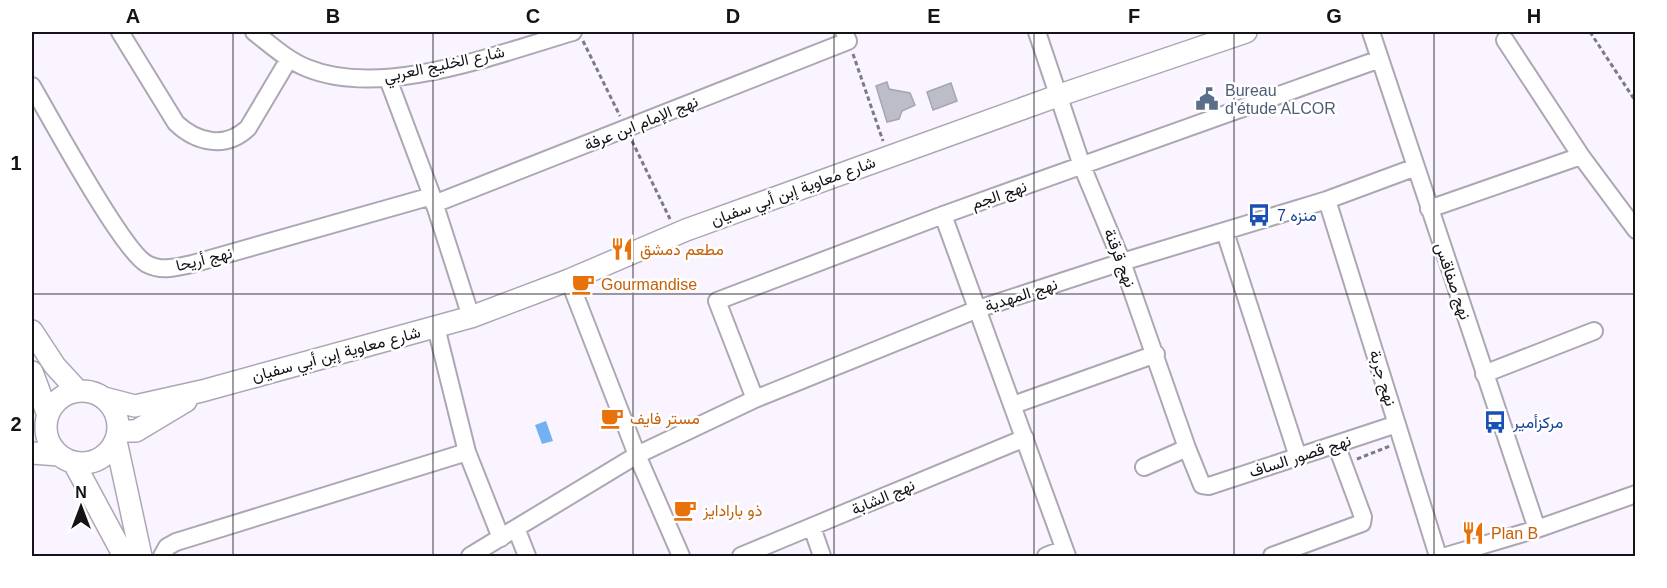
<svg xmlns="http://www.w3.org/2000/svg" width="1667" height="588" viewBox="0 0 1667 588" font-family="Arial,Vazirmatn,sans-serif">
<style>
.water{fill:#73b1f2}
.building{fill:#bdbcc9;stroke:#a6a5b2;stroke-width:1.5}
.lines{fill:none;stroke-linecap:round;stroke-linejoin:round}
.minor-casing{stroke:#ada7b3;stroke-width:20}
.major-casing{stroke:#ada7b3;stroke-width:24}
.path{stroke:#7d7a81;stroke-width:3;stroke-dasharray:4.5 3;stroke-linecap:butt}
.minor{stroke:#fff;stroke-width:16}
.major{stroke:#fff;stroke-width:21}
.grid{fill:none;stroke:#151317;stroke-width:1.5;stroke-opacity:0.55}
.labels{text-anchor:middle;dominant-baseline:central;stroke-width:5;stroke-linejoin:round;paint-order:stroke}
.street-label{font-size:16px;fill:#151317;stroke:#fff}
.service-label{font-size:16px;fill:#4e5e75;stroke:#fff;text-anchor:start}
.transit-label{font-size:16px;fill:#164399;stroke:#fff;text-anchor:start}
.food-label{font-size:16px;fill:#c56008;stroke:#fff;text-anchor:start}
.neatline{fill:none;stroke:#151317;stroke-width:2}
.grid-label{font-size:20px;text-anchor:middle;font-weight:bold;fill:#151317}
</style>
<rect width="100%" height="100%" fill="#f9f4ff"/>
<path class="water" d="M546,421l7,20 -11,3 -7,-19z"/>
<path class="building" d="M887,82l2,7 21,4 5,12 -13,6 -3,8 -12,3 -11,-36z
M951,83l6,18 -24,9 -6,-18z"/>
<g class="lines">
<g class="minor-casing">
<path id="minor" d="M120,32l56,91c21,20 50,26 72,5l41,-69
M254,32c17,13 33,28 53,36 75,31 190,-14 266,-36
M1037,32l45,134 40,96 65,186 15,37 7,1 188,-62
M1371,32l166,497
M1505,40l76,116 55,74
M388,79l44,117 39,121
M32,86c18,31 91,166 115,178 15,8 30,3 45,0l240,-68
M1327,200l111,356
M434,204l414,-163 -4,-9
M1429,209l152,-53
M943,215l124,341
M1225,232l73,225
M569,280l68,175 44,101
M436,327l31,125 34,86
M1484,374l110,-43
M755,399l-38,-98 226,-86 437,-156
M1013,405l143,-51
M1144,467l43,-19
M812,527l10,29
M516,528l11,28
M162,556l5,-9 9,-5 291,-90
M470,556l167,-101 118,-56 223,-90 144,-47 205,-62 89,-33
M741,556l284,-118
M1046,556l18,-7
M1272,556l90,-33 1,-6 -27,-73
M1446,556l91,-27 99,-35"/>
</g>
<g class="major-casing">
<path id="major" d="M32,331l23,35 23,25
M32,372l16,43
M46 427a36 36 0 1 1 72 0a36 36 0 1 1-72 0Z
M104,398l31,8 67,-15 269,-74 98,-37 117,-50 374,-135 186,-63
M118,431h18l50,-30
M116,441l25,115
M32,453l27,2
M74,463l50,93"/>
</g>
<path class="path" d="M1590,32l46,70
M583,41l37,75
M853,54l30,87
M632,141l38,78
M1357,459l33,-13"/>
<use href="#minor" class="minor"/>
<use href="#major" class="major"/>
</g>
<path class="grid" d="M233,32v524M433,32v524M633,32v524M834,32v524M1034,32v524M1234,32v524M1434,32v524M32,294h1604"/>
<defs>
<g id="civic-bare" transform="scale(1.8)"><path d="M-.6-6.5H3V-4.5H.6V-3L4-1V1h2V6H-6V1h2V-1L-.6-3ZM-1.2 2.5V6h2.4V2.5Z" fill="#5c6f8a" stroke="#fff" stroke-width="2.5" paint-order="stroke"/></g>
<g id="bus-bare" transform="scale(1.8)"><path d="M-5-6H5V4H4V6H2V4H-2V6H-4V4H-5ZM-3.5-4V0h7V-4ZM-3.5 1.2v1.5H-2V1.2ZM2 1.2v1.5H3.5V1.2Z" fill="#1a4fb4" stroke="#fff" stroke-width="2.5" paint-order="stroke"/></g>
<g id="restaurant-bare" transform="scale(1.8)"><path d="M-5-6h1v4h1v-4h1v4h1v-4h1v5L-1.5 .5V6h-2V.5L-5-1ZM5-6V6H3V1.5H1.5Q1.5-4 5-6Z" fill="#e8710a" stroke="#fff" stroke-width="2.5" paint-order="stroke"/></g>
<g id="cafe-bare" transform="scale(1.8)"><path d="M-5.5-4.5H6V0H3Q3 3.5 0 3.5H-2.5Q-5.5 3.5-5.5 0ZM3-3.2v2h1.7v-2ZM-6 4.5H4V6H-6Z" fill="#e8710a" stroke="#fff" stroke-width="2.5" paint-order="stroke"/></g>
</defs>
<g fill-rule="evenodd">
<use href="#civic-bare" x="1207" y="99"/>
<use href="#bus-bare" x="1259" y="215"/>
<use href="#restaurant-bare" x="622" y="249"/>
<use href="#cafe-bare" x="583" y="284"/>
<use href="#cafe-bare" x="612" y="418"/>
<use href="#bus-bare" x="1495" y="422"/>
<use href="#cafe-bare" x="685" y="510"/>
<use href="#restaurant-bare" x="1473" y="533"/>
</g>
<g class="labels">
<g class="street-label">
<text transform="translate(444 64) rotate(-12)">شارع الخليج العربي</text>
<text transform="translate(641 123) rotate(-22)">نهج الإمام ابن عرفة</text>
<text transform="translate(793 191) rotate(-20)">شارع معاوية إبن أبي سفيان</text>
<text transform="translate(999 195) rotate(-19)">نهج الجم</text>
<text transform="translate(1120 258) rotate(69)">نهج قرقنة</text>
<text transform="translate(204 259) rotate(-14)">نهج أريحا</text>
<text transform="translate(1453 281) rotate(71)">نهج صفاقس</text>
<text transform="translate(1021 295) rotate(-18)">نهج المهدية</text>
<text transform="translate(336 354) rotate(-15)">شارع معاوية إبن أبي سفيان</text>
<text transform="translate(1383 378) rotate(73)">نهج جربة</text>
<text transform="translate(1300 456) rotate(-18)">نهج قصور الساف</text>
<text transform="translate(883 497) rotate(-23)">نهج الشابة</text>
</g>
<g class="service-label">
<text x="1225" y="90">Bureau<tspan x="1225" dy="18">d'étude ALCOR</tspan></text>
</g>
<g class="transit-label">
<text x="1277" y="215">منزه 7</text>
<text x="1513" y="422">مركزأمير</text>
</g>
<g class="food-label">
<text x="640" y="249">مطعم دمشق</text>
<text x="601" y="284">Gourmandise</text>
<text x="630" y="418">مستر فايف</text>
<text x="703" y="510">ذو بارادايز</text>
<text x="1491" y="533">Plan B</text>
</g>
</g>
<rect width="1667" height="588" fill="none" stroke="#ffffff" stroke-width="66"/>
<g transform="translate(81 507)" stroke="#ffffff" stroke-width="4.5" paint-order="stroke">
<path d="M0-4.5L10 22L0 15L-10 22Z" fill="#151317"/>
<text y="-9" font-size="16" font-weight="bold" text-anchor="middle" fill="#151317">N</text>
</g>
<rect x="33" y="33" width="1601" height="522" class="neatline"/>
<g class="grid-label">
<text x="133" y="23">A</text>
<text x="333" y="23">B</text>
<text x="533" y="23">C</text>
<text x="733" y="23">D</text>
<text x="934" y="23">E</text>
<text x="1134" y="23">F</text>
<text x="1334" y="23">G</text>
<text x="1534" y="23">H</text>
<text x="16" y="170">1</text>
<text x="16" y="431">2</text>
</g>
</svg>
